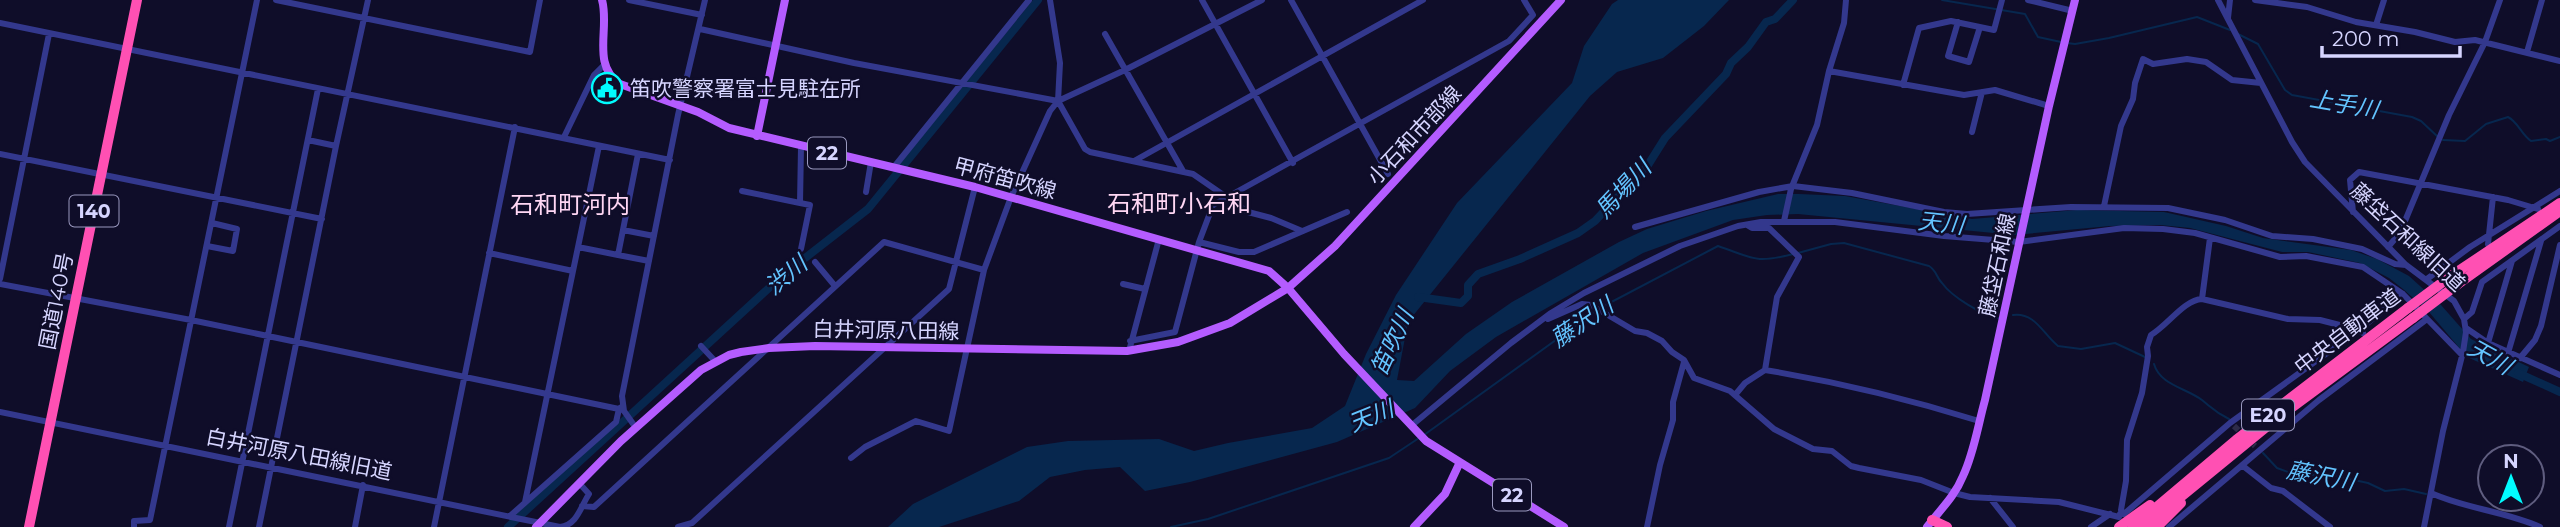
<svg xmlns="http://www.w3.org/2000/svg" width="2560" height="527" viewBox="0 0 2560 527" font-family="Montserrat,'Noto Sans JP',sans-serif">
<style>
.water{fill:#07274e}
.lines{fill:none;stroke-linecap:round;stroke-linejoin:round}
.stream{stroke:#07274e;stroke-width:2}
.river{stroke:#07274e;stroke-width:8}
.minor-tunnel{stroke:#2d2b49;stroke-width:6;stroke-dasharray:6 3;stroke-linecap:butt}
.minor{stroke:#33388d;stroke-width:6}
.major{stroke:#b45cff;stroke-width:8}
.highway{stroke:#ff50b3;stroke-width:10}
.highway-bridge{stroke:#ff50b3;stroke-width:10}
.labels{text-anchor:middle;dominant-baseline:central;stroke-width:5;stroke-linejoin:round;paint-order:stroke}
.shield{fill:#0f0d29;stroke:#9a99bf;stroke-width:2}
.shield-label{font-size:19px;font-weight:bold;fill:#d6d5ff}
.poi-label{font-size:21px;fill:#d6d5ff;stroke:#0f0d29;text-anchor:start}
.street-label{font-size:21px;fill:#d6d5ff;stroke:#0f0d29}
.water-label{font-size:23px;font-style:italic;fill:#63c4ff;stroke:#0f0d29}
.quarter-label{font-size:24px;fill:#ffd7f4;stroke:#0f0d29}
</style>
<rect width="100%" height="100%" fill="#0f0d29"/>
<path class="water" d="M1618,0h111l-25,26 -41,32 -46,14 -27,24 -182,226 -11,58 17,1 52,-47 46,-32 107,-60 28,-13 59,-18 72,-17h21l46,2 127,23 105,-9 87,2 62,14 37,12 88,12 26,9 32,17 32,29 30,34 58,28 -6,15 -56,-25 -38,-45 -26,-23 -14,-11 -29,-15 -52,-11h-26l-92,-24 -30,-3 -50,1 -96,9 -216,-21 -31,1 -34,5 -90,33 -147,84 -46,34 -35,37 -78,34 -147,40 -45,9 -25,-24 -35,3 -35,7 -31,24 -80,26h-51l25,-23 114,-57 41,-6 91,-2 35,12 34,-8 84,-15 33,-22 21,-52 30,-59 61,-92 115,-120 12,-37 28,-42z"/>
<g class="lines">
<path class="stream" d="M1942,0l83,14 13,23 23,5
M2238,34l20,10 27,46 7,5 120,22 9,4 17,16
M2067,43l8,1 34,-6 88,-21 33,13
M2443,140l22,1 21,-17 22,-7c10,5 13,17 23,24l15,-2 4,2 10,-4
M1798,253l33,-9 13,-1 85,23c8,5 7,11 13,17 10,14 40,32 56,35
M1600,308l118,-62c35,12 37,18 75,8
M2013,315c22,-3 30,19 45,31l23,3 34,-6 30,14
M2154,364c6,21 32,24 48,36 11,9 13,12 27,19
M1424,435l172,-124
M2263,453l14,15 22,8 27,-2 42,9 17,8 19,-2 22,5
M1171,527l37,-8 181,-61 30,-20"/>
<path class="river" d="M1418,297l43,6 7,-7v-11l10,-11 42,-15 58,-26 17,-12 53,-56 17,-27 61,-64 5,-11 17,-16 18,-25 9,-3 18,-19
M2518,373l42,19
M508,527l274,-251 86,-67 170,-209"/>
<path class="minor-tunnel" d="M2234,426l21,20"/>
<path class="minor" d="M276,0l254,52 10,-52
M629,0l73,15
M1050,0l10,63 -2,38 27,48 5,3 103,22 55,38 23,6 31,13
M1202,0l91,163
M1291,0l97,174
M2028,0l45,11
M2218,0l74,142 13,20 101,103 48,36 10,18 2,13 -3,20 -20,79 -19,96
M2255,0l52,7 49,15 59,10 40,10 20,-2 85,21
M2228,18l2,-18
M1958,22l-10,34 21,6 11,-35
M0,23l670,137
M2376,25l8,-25
M700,29l154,34 204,38
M1105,34l78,137
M2527,52l15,-52
M1829,71l135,24 31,-5 54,16
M1903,85l16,-57 32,-7 43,9 8,-30
M1972,132l10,-40
M564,137l30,-62 10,-10
M308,140l28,6
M0,154l322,65
M638,154l-20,101 31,6
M1134,161l289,-161
M894,167l135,-167
M742,191l58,12
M866,192l5,-30
M2104,206l17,-80 12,-27 2,-16 8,-24 10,5 34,-5 19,3 26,18 29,3
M2353,212l-3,-32 9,-8 149,28 30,9
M1784,221l7,-32 26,-64 12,-54 15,-48 2,-23
M1747,225l5,3h17l30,29 -22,40 -12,73
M1635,227l124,-35 34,-6 59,7 92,19 23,2 104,-7 97,1 57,12 47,16 41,3 49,10 33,15 11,1
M623,230l31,6
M1199,242l40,10h15l93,-40
M2488,244l5,-47
M207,246l26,5 4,-22 -25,-6
M578,247l40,8
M2388,247l12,-14 49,-118 36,-73 15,-42
M801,249l9,-44 -10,-2 1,-56
M489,253l84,18
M815,262l20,24
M0,279l49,-245
M2427,279l43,-32 90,-56
M0,284l191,36 428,89 4,-3
M1123,284l22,5
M2202,299l8,-61
M1548,319l34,-15 9,1 44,26 12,2 15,8 10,11 12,8 10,18 36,13 44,38 39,20 19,2 19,15 8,2 62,12 33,13 16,4 89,5 60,15
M2464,319l8,-7 10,-30 78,-56
M2466,328l22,15 72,32
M1130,341l45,-9 24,-90 14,-37 296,-164 24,-26 -9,-15
M2488,343l24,-82
M701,346l14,15
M1129,351l30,-112
M2508,353l33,-112
M2520,358l15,-18 6,-14 19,-81
M1735,395l10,-12 20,-13c73,12 144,29 214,51
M0,412l560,115c17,-2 20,-19 29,-33l-10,-11
M1411,426l100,-83 40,-30 33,-20 96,-47 58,-20 23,-4h74l109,14 75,6 105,-14 39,1 32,4 85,24 26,-1 57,11 40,27 59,61
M636,428l-12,-17 -2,-15 56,-281 27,-115
M851,458l14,-11 51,-26 33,10 35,-161 27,-73 39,-86 8,-10 67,-31 137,-70
M2243,466l28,22 12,3 47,36
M2431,493c35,16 74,18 109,34
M1990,498l23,29
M525,502l74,-356
M582,506l12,1 290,-265 100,28
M2120,514h4l106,-91 129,-93 44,-36
M2124,514l-3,-4 5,-29 1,-41 15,-47 6,-37 -1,-9 4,-12c17,-10 33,-35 51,-36l86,20 32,1 39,10 4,3
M510,516l106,-94 3,-13
M134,527v-6l16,-1 107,-520
M229,527l89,-438
M259,527l77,-381 32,-146
M355,527l8,-42
M434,527l81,-400
M678,527l14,-4 257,-234 26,-102
M1647,527l13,-62 13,-45v-18l11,-40
M2091,527l19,-13
M2169,527l150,-127 108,-81"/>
<path class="major" d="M602,0c8,28 -11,65 18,84l78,28 31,16 246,59 294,84 19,17 56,66 82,87 138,86
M757,136l28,-136
M536,527l85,-86 80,-71 28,-15 12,-3 28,-4 46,-2 312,5 51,-9 52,-19 58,-35 47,-42 226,-246
M1414,527l31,-33 15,-32
M1927,527c13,-17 28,-31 36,-51 11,-23 15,-51 22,-76l64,-294 26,-106"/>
<path class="highway" d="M2451,276l109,-73
M2458,284l102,-73
M1932,520l15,7
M29,527l108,-527
M2119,527l31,-22
M2133,527l103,-87 172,-132
M2144,527l131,-107 138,-102
M2157,527l24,-24"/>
<path class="highway-bridge" d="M2408,308l43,-32
M2413,318l45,-34"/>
</g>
<defs>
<g id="civic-ring" transform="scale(1.575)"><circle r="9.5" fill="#0f0d29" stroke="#01fbff" stroke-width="1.5"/><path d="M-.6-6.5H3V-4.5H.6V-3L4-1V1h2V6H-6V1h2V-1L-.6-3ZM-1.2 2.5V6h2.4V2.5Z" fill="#01fbff"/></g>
</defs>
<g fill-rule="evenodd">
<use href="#civic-ring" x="607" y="88"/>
</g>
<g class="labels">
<g class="shield">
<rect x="808" y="137.5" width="38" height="31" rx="5"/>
<rect x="69.5" y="195.5" width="49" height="31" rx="5"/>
<rect x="2242" y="399.5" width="52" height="31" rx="5"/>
<rect x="1493" y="479.5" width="38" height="31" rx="5"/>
</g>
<g class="shield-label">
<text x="827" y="153">22</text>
<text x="94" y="211">140</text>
<text x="2268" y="415">E20</text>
<text x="1512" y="495">22</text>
</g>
<g class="poi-label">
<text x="630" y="88">笛吹警察署富士見駐在所</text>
</g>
<g class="street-label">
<text transform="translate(1414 135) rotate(-47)">小石和市部線</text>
<text transform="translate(1005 178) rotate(15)">甲府笛吹線</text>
<text transform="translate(2408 237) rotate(43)">藤垈石和線旧道</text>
<text transform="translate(1997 265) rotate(-78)">藤垈石和線</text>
<text transform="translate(56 301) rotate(-79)">国道140号</text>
<text transform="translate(886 330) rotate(1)">白井河原八田線</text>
<text transform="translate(2347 331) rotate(-37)">中央自動車道</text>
<text transform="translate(299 454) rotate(11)">白井河原八田線旧道</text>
</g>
<g class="water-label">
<text transform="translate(2344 104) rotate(10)">上手川</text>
<text transform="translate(1623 189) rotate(-47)">馬場川</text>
<text transform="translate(1941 223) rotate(6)">天川</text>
<text transform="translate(786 275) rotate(-40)">渋川</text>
<text transform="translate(1582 322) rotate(-34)">藤沢川</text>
<text transform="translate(1392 342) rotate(-65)">笛吹川</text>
<text transform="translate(2490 357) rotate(29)">天川</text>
<text transform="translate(1371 416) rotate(-22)">天川</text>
<text transform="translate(2321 476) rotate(11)">藤沢川</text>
</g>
<g class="quarter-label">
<text x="1179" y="203">石和町小石和</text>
<text x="570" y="204">石和町河内</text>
</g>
</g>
<g transform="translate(2511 478)"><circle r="33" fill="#0f0d29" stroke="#5f5d7f" stroke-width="2"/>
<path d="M0-5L12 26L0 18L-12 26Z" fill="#01fbff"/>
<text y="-10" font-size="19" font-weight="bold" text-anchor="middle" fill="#d6d5ff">N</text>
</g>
<path d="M2322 46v10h138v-10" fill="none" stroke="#d6d5ff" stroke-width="3.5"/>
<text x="2332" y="46" font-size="21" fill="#d6d5ff" stroke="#0f0d29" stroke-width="5" paint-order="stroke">200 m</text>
</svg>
